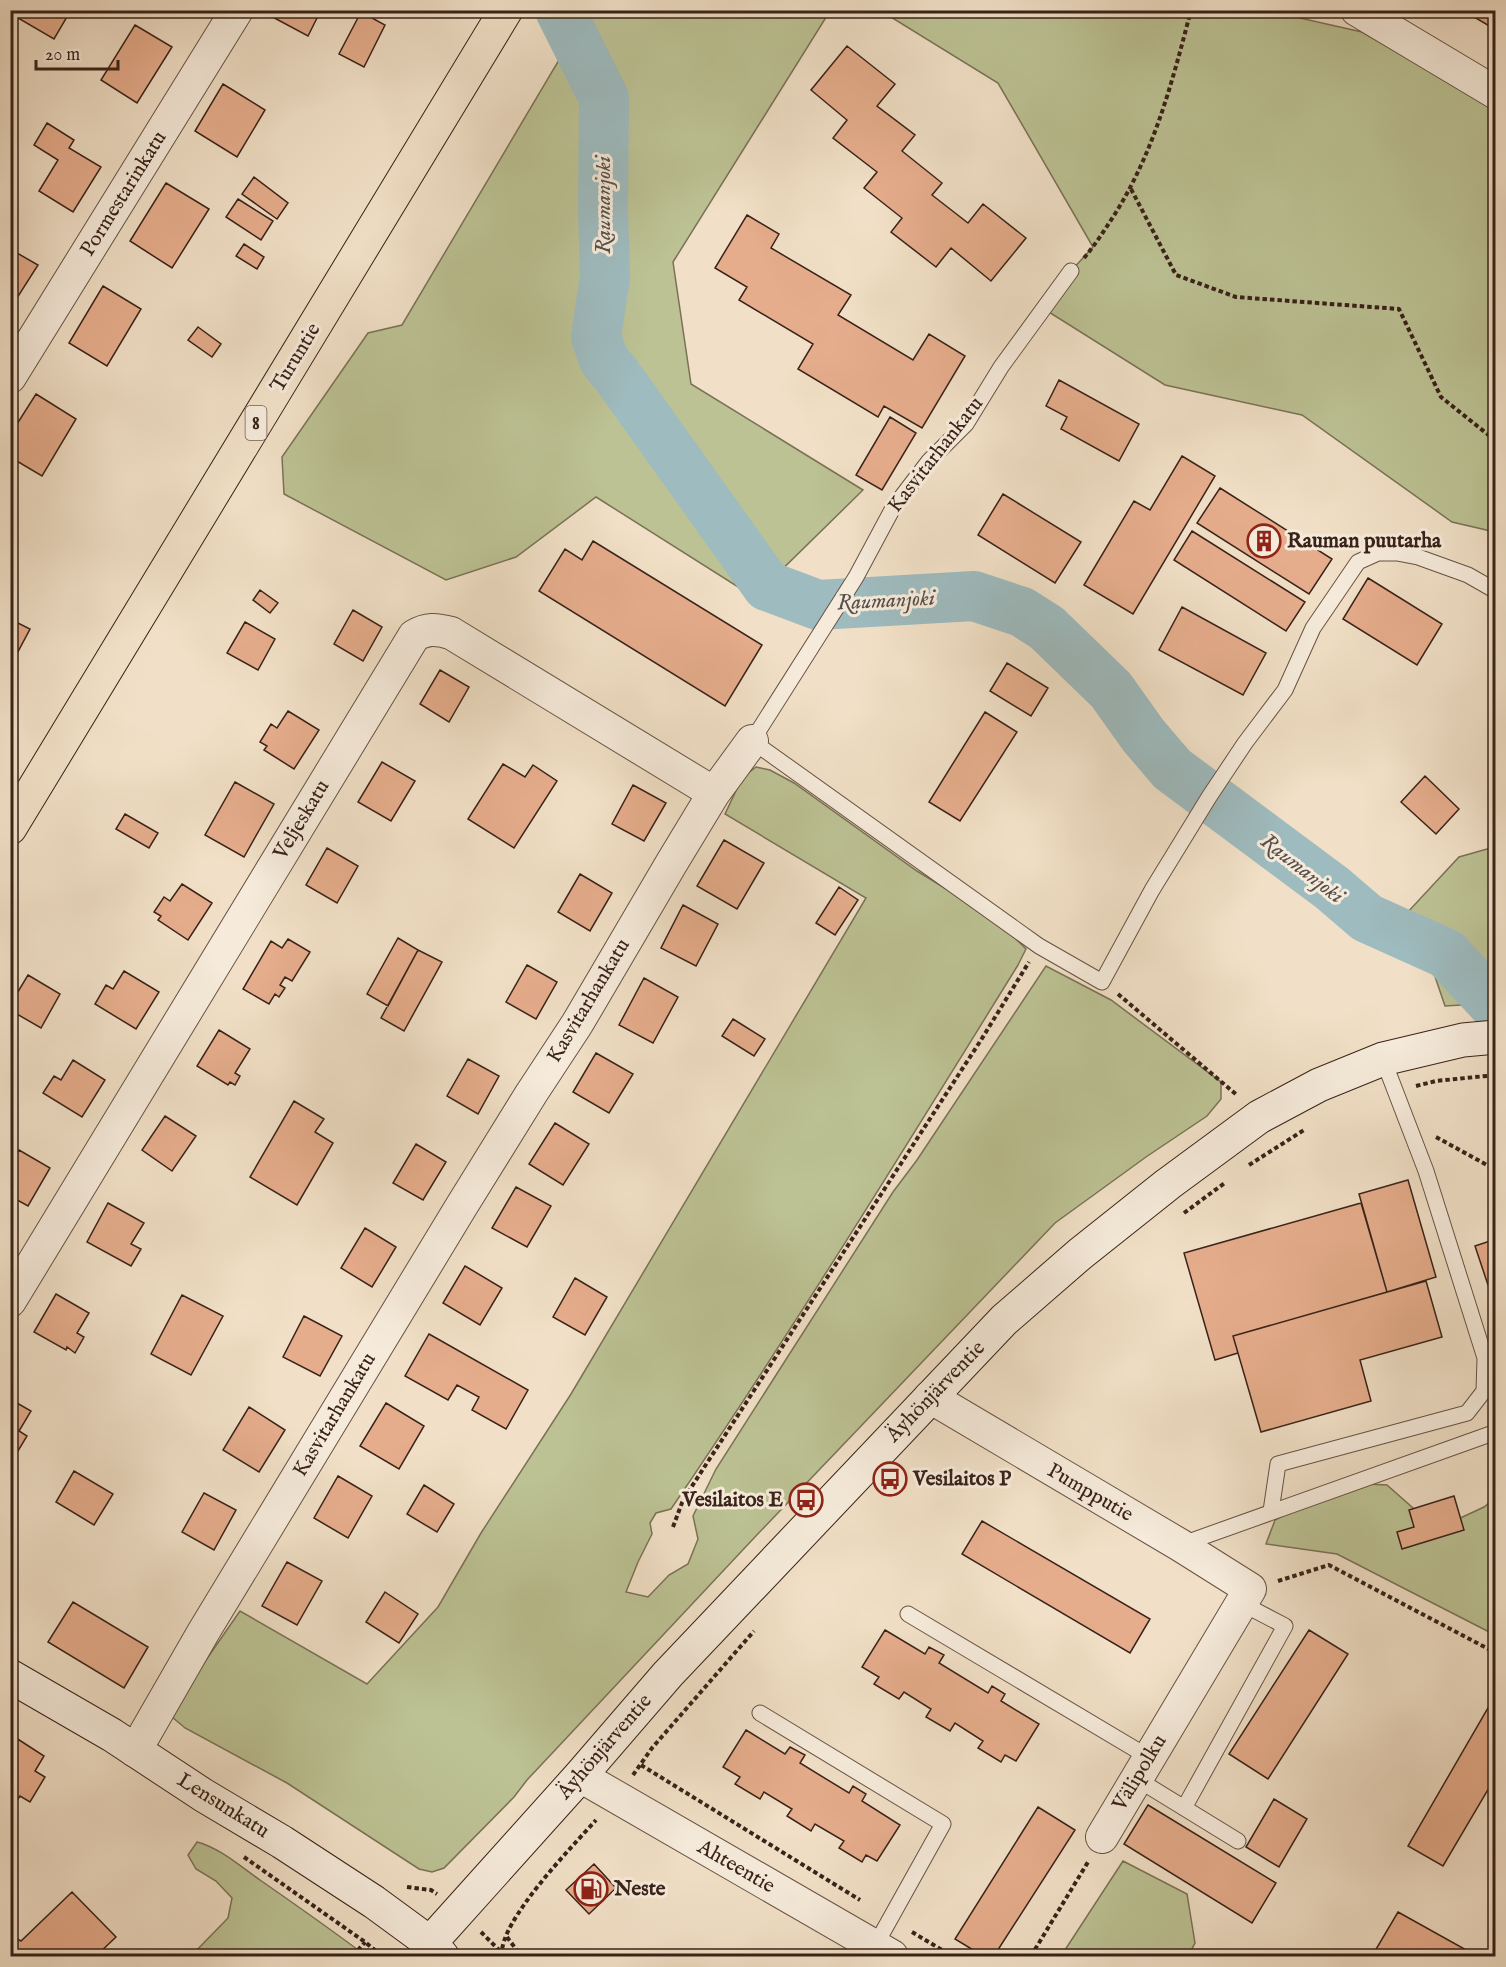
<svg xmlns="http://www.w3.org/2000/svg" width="1506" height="1967" viewBox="0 0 1506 1967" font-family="'IM FELL English',serif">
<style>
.green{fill:#bcc294;stroke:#7a7256;stroke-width:1.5}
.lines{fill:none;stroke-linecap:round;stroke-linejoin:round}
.river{stroke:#9ebbbf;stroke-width:50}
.building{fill:#e6ad8c;stroke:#392219;stroke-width:1.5}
.service-casing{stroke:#675244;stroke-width:17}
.minor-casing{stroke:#675244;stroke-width:34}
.secondary-casing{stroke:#392219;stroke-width:35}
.trunk-casing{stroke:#392219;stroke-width:35}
.path{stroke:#392219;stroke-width:4;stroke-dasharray:4.5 3;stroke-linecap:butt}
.service{stroke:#f6ebdb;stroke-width:15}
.minor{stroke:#f6ebdb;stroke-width:32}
.secondary{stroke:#f6ebdb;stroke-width:33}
.trunk{stroke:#f1e0c7;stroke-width:33}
.labels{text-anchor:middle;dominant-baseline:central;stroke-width:6;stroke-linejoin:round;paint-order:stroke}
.shield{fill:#f6ebdb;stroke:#725e53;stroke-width:1.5}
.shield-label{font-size:20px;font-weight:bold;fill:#392219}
.street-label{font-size:21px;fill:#392219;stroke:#f6ebdb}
.poi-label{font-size:21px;font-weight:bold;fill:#392219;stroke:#f6ebdb;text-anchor:start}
.water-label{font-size:22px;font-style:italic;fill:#57504b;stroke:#f6ebdb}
</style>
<rect width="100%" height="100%" fill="#f1e0c7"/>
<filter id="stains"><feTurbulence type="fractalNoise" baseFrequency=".00333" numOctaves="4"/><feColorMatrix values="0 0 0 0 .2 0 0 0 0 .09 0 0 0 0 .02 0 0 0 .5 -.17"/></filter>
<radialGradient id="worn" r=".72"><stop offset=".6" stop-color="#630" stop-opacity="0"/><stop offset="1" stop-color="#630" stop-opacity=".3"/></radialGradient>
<path class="green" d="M588,11h242l-157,251 18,122 172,106 -109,107 -158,-100 -80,60 -70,23 -162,-86 -2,-37 86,-124 34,-8z
M881,11h388l93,21 133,76v424l-43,-10 -150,-107 -137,-30 -121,-76 27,-38 22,-24 -95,-164z
M756,767l14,3 24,13 123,88 80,49 29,29 -8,16c-113,183 -226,366 -347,544l-15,4 -6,10 2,11 -14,28 -12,30 22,5 21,-22 19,-11 10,-25 -5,-23 23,-47 177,-277 24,-32 129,-194 65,34 110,82v17l-14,17 -61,41 -91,66 -301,315 -227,242 -13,17 -70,71 -12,4 -13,-3 -132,-86 -102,-55 -13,-11 2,-11 66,-95 127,73 71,-77 43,-74 90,-139 295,-496 -141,-84 17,-36z
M1487,849h8v154l-50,3 -17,-50 -25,-29 2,-12 54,-58z
M1347,1483l40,2 34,30 33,6 30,-14 11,-9v137l-158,-81 -71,-10 9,-24z
M197,1842c23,6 44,25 63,38 36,25 72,50 106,76h-175l37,-38 4,-20 -16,-17 -20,-12 -8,-14z
M1123,1861l64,33 8,49 -7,13h-127z"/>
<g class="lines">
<path class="river" d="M560,10l44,88 -1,113 2,65 -9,61 8,23 14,17 149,209 51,19 156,-9 48,16 25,16 64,62 32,45 29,34 160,119 35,30 80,36 49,53"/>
</g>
<path class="building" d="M23,10h48l-17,29 -36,-21z
M268,10h53l-13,26 -41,-22z
M1465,10h31v20l-32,-19z
M361,12l24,13 -21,42 -25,-13z
M135,25l37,22 -35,56 -36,-23z
M847,46l48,38 -18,22 38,29 -13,16 40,32 -10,12 36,28 15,-19 43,34 -35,43 -40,-33 -15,19 -45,-35 11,-14 -38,-30 13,-16 -44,-34 14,-18 -36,-30z
M223,84l42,26 -28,47 -42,-26z
M47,123l27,17 -5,8 32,19 -28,45 -34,-21 19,-31 -24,-15z
M254,177l34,26 -11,16 -35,-25z
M166,183l43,26 -37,59 -42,-27z
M238,199l35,22 -12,19 -35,-23z
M747,215l32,19 -8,14 80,47 -13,20 75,45 16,-26 36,22 -43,72 -38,-22 -6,11 -80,-48 15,-25 -74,-44 8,-13 -32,-19z
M244,244l20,13 -7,12 -21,-13z
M10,249l28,16 -28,44z
M103,286l38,23 -34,57 -38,-23z
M198,327l23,17 -9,13 -24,-17z
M1059,380l80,44 -20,37 -58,-32 6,-12 -21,-11z
M36,394l40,25 -34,57 -32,-19v-22z
M890,417l26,16 -34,57 -26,-15z
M1182,456l33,20 -82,138 -49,-29 50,-84 16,9z
M1220,488l112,71 -23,35 -112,-71z
M1003,494l78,48 -26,41 -77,-48z
M1192,531l113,71 -19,29 -112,-71z
M593,541l169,104 -37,61 -186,-115 26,-42 17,11z
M1368,578l74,46 -25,41 -74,-46z
M260,590l18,13 -8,10 -17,-13z
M1182,607l84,46 -23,42 -84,-45z
M353,610l29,17 -19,34 -29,-17z
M10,619l20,10 -17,32 -3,-1z
M245,622l30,17 -17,31 -31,-17z
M1007,663l41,25 -17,28 -41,-25z
M440,670l29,17 -20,35 -29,-18z
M288,711l31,19 -25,39 -30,-19 3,-4 -7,-4 11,-18 6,4z
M985,712l32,20 -57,89 -31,-19z
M382,762l33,19 -24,40 -33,-19z
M503,764l22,13 8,-12 24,16 -43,67 -46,-29z
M1425,776l34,33 -23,25 -35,-32z
M235,782l39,22 -30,53 -39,-22z
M633,785l33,18 -22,38 -32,-17z
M125,814l33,19 -9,15 -33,-19z
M724,840l40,23 -27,46 -40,-23z
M327,848l31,18 -21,37 -31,-18z
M580,874l32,19 -22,38 -32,-19z
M182,884l30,19 -24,37 -30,-20 3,-4 -7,-4 10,-15 6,4z
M839,887l19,13 -23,35 -19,-12z
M683,905l35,19 -22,42 -35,-18z
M398,938l20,12 -30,56 -21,-12z
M288,939l22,13 -18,29 -7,-4 -5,8 5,3 -6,9 -4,-3 -6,10 -26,-15 28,-48 11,7z
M418,950l24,12 -38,69 -23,-13z
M527,965l30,17 -21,37 -30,-17z
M124,971l35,21 -23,37 -41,-25 11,-19 7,4z
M28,975l32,19 -19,34 -31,-18v-5z
M644,978l34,19 -25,46 -34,-18z
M733,1019l32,20 -11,17 -32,-20z
M219,1030l31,19 -15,24 5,3 -5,9 -5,-3 -2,3 -31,-19z
M596,1053l37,21 -24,39 -36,-21z
M468,1059l31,17 -21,38 -31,-18z
M73,1060l32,20 -23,37 -39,-24 11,-17 7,4z
M294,1101l30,18 -9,13 18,11 -36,62 -47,-28z
M165,1116l31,20 -24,35 -30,-21z
M555,1123l34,21 -26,41 -34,-21z
M416,1144l30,18 -23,38 -30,-17z
M19,1150l31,18 -22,38 -18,-10v-33z
M1408,1180l28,97 -49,15 -28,-98z
M516,1187l35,19 -24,41 -35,-19z
M108,1203l36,20 -13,21 10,5 -10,17 -44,-24z
M1361,1203l26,89 -154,44 5,17 -23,7 -31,-107z
M365,1228l31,19 -24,40 -31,-19z
M1496,1239v63l-2,1 -19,-57z
M465,1266l37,22 -22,37 -37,-22z
M575,1278l32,19 -22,38 -32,-18z
M1426,1281l16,56 -82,23 11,41 -110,31 -28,-96z
M56,1294l33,19 -12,20 7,4 -9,16 -8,-6 -1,3 -32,-18z
M182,1295l41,21 -32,59 -40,-21z
M304,1316l38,20 -22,40 -37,-19z
M429,1334l99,56 -22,39 -34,-19 7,-13 -22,-12 -9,15 -43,-24z
M10,1399l21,12 -12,20 8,5 -9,15 -8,-5z
M386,1403l38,23 -25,43 -39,-23z
M249,1407l36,23 -26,42 -36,-22z
M74,1471l39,23 -19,31 -38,-23z
M338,1476l34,20 -24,42 -34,-20z
M424,1485l30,19 -17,28 -30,-18z
M204,1493l32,17 -22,40 -32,-18z
M1454,1496l10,34 -62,19 -5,-17 17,-5 -5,-17z
M982,1521l168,98 -20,34 -168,-99z
M287,1562l35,19 -25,44 -35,-19z
M385,1592l33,22 -19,29 -33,-21z
M73,1602l75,45 -24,41 -76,-46z
M885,1630l40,24 4,-7 15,8 -5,8 49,30 4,-7 13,8 -4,7 38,23 -23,37 -11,-6 -4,7 -23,-14 5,-7 -28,-18 -5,8 -24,-14 5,-8 -27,-17 -5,7 -25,-15 5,-7 -17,-10z
M1309,1630l39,24 -80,125 -39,-25z
M1496,1694v82l-53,90 -35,-20z
M746,1730l39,24 5,-7 15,8 -5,8 49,30 4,-7 13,8 -4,7 38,24 -23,36 -11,-6 -4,7 -23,-14 5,-7 -29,-17 -4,7 -24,-15 5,-7 -28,-17 -4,7 -25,-15 5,-7 -17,-10z
M10,1734l34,22 -9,15 10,6 -15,25 -10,-6 -4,6 -6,-4z
M1274,1799l33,20 -28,48 -33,-20z
M1148,1805l128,78 -24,40 -128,-79z
M1038,1807l37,23 -81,126h-11l-28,-17z
M594,1864l22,24 -27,26 -23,-24z
M72,1892l44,45 -20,19h-86v-21l11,6z
M1398,1912l79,44h-105z"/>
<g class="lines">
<g class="service-casing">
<path id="service" d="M1071,271l-70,96 -35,57 -37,37 -36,47 -37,69 -104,164 287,205 63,36 50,-92 57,-93 36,-54 40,-53 28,-62 45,-66 20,-9h19l21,4 50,18 28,16
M1271,1511l7,-47 189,-51 17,-22 1,-33 -59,-187 -43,-112
M1180,1545l316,-113
M908,1614l242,144
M760,1713l183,111 -68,122
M1137,1779l101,62
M1184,1808l101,-182 -44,-23"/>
</g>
<g class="minor-casing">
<path id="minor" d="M1357,10l139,83
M10,377l227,-367
M10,1301l404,-665c13,-8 22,-7 37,-3l263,160
M930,1397l250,148 70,44 -148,248
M135,1751l69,-120 257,-424 70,-113 46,-70 94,-160 43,-71 38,-52
M580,1776l312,180"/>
</g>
<g class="secondary-casing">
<path id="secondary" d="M10,1676l102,59 91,60 79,47 92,60 56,41 12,13
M430,1943l150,-167 88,-102 336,-354 76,-66 88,-70 91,-67 60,-32 64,-26 80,-19 33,-3"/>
</g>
<g class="trunk-casing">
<path id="trunk" d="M10,828l496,-818"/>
</g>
<path class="path" d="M1131,189l45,86 60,22 163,12 42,88 55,44
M1084,258c11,-13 20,-27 29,-41 41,-64 59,-134 78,-207
M1118,994l120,102
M1416,1086l20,-5 60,-6
M1436,1137l60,33
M1249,1165l55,-35
M1184,1213l42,-31
M673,1527l10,-27 298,-460 48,-78
M1278,1581l51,-16 167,88
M641,1765l219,135
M633,1775l19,-27 102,-117
M244,1857l121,85 17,14
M407,1887l24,3 6,4
M481,1932l20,20
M912,1932l40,24
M507,1937l14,19
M353,1956l12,-14
M502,1956c-4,-34 71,-110 94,-136
M1031,1956l57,-94"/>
<use href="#service" class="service"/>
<use href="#minor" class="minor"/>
<use href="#secondary" class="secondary"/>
<use href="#trunk" class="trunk"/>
</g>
<defs>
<g id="building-ring" transform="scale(1.725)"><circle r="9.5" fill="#f6ebdb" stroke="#8f2418" stroke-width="1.5"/><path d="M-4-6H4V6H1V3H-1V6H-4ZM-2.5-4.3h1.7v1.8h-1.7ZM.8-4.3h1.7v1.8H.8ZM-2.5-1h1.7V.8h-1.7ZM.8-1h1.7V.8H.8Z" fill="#8f2418"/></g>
<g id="bus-ring" transform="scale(1.725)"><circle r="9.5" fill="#f6ebdb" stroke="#8f2418" stroke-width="1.5"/><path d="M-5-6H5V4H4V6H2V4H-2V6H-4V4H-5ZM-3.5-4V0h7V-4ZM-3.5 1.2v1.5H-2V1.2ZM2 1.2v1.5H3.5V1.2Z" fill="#8f2418"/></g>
<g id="fuel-ring" transform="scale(1.725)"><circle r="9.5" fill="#f6ebdb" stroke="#8f2418" stroke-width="1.5"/><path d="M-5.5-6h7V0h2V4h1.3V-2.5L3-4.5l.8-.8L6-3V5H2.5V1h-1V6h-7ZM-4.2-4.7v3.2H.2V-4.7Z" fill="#8f2418"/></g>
</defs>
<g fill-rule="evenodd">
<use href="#building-ring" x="1264" y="541"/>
<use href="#bus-ring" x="890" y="1479"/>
<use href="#bus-ring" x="806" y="1500"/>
<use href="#fuel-ring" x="591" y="1889"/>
</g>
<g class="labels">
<rect class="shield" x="245.5" y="406" width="21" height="34" rx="4.5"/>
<g class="shield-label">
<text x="256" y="423">8</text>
</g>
<g class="street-label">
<text transform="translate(124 194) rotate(-58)">Pormestarinkatu</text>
<text transform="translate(296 358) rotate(-59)">Turuntie</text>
<text transform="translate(936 455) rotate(-52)">Kasvitarhankatu</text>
<text transform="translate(302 820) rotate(-59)">Veljeskatu</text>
<text transform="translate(589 1001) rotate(-59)">Kasvitarhankatu</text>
<text transform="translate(936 1392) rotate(-46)">Äyhönjärventie</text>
<text transform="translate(335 1415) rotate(-59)">Kasvitarhankatu</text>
<text transform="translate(1090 1493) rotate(30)">Pumpputie</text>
<text transform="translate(605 1747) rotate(-49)">Äyhönjärventie</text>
<text transform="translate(1140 1773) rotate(-59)">Välipolku</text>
<text transform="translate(223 1806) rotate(32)">Lensunkatu</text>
<text transform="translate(736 1867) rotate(30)">Ahteentie</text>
</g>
<g class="poi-label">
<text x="1287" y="541">Rauman puutarha</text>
<text x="913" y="1479">Vesilaitos P</text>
<text x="783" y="1500" text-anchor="end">Vesilaitos E</text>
<text x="614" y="1889">Neste</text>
</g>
<g class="water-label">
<text transform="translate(604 205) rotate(-90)">Raumanjoki</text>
<text transform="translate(886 601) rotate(-3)">Raumanjoki</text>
<text transform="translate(1302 869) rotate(38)">Raumanjoki</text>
</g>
</g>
<rect width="1506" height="1967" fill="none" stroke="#f1e0c7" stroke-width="36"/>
<rect x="12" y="12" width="1482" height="1943" fill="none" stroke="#392219" stroke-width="3"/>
<rect x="18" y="18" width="1470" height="1931" fill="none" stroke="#392219" stroke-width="1.5"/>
<path d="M36 60v9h82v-9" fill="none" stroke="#392219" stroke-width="3"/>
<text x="45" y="60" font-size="18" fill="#392219" stroke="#f6ebdb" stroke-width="4.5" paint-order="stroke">20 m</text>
<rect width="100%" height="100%" filter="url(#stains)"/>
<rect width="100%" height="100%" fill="url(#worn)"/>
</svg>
